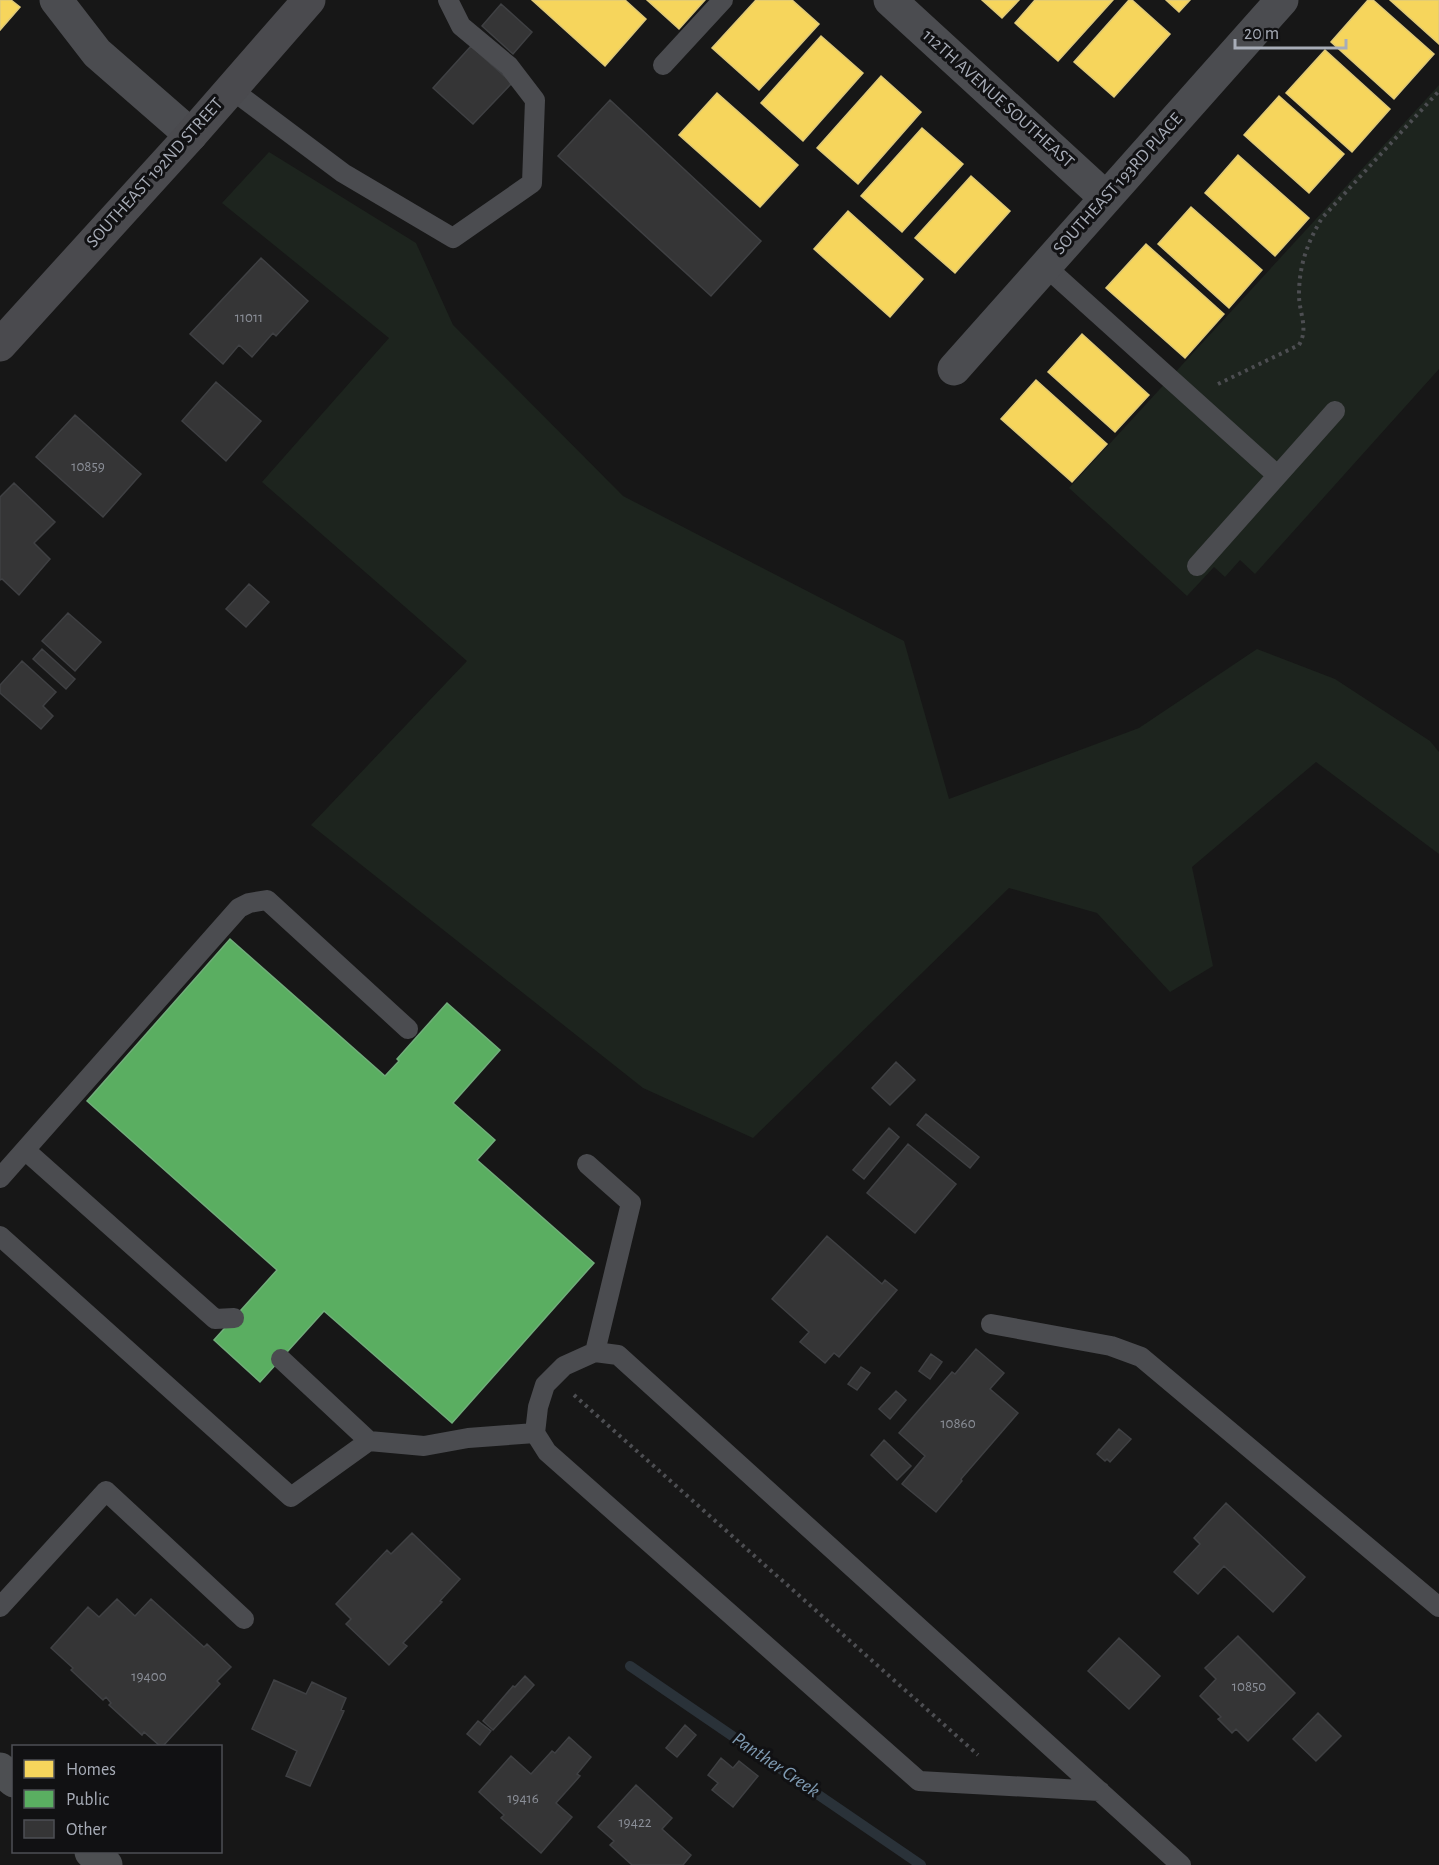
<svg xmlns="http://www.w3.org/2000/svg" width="1439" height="1865" viewBox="0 0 1439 1865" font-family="'Alegreya Sans',sans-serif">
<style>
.green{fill:#1d241e}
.homes{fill:#f6d55c;stroke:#dfc978;stroke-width:1.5}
.public{fill:#5aae61;stroke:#71ae7b;stroke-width:1.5}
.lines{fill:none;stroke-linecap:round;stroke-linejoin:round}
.stream{stroke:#2a3239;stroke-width:10}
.building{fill:#353536;stroke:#3f4043;stroke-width:1.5}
.path{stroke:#4d4e52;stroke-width:4;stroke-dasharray:3 4.5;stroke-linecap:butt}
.lane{stroke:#4b4c50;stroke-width:20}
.street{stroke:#4b4c50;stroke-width:33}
.secondary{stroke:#4a4a4e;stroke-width:33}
.primary{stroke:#4d4f52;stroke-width:33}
.labels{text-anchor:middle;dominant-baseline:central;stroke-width:6;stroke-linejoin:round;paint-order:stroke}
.number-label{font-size:15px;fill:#8b8f98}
.street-label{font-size:18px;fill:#a8adb8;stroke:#111113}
.water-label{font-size:20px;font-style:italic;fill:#7f9bb3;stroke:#111113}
</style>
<rect width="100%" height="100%" fill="#171717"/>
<path class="green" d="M1439,85v284l-184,205 -15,-14 -15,17 -11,-10 -27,29 -118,-108z
M269,152l147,91 37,82 170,171 281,145 45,158 190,-71 118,-79 78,30 95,62 9,11v102l-123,-92 -124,105 21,99 -43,26 -73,-79 -88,-25 -256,250 -110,-50 -332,-263 156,-164 -205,-179 127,-144 -167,-135z"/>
<path class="homes" d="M0,0h11l9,7 -20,23z
M532,0h93l21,19 -41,47z
M647,0h58l-26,29z
M756,0h36l27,24 -60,66 -47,-42z
M982,0h37l-17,18z
M1035,0h78l-55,61 -43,-38z
M1129,0h3l38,34 -56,63 -40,-35z
M1166,0h24l-11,12z
M1368,0h5l61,54 -40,45 -63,-57z
M1390,0h49v44z
M821,36l42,37 -60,68 -42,-38z
M1325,50l65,59 -38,43 -66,-59z
M881,76l40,36 -63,72 -41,-36z
M717,93l81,72 -38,42 -81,-72z
M1279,96l65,58 -35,39 -65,-58z
M922,128l41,36 -61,68 -41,-36z
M1238,155l71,63 -34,38 -70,-63z
M971,176l39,35 -55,62 -40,-35z
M1191,207l71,63 -33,38 -71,-64z
M848,211l75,68 -33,38 -76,-68z
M1146,244l78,70 -39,44 -79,-70z
M1082,334l67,61 -34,37 -67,-60z
M1036,380l71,64 -35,38 -71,-63z"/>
<path class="public" d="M230,939l155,137 14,-15 -2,-2 50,-56 53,47 -47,53 42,37 -18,20 117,103 -142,160 -128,-112 -64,71 -46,-42 63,-70 -190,-169z"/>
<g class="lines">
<path class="stream" d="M630,1666l291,199"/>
</g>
<path class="building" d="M501,4l31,28 -19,22 -31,-28z
M471,46l41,37 -39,41 -40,-36z
M610,100l151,141 -50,55 -153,-140z
M261,258l47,43 -32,35 -3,-3 -21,24 -13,-12 -16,19 -33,-30z
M216,382l45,39 -35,40 -44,-40z
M75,415l66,59 -38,43 -67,-60z
M14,483l41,39 -21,21 16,16 -31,36 -17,-16 -2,1v-83z
M249,584l20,18 -23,25 -20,-18z
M68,613l33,29 -26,29 -33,-30z
M42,649l33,30 -9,10 -33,-30z
M22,661l34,31 -13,14 10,10 -12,13 -41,-36v-8z
M896,1062l19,18 -25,25 -18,-17z
M926,1114l53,43 -9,11 -53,-43z
M889,1128l10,9 -35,42 -11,-9z
M908,1144l48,40 -41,49 -48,-40z
M827,1236l55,48 3,-4 12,10 -58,67 -5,-4 -9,10 -25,-21 9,-10 -37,-33z
M976,1349l28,24 -14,16 28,24 -57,66 1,2 -26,31 -34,-28 23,-28 -26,-23 53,-61 3,2z
M931,1354l11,8 -12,17 -11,-8z
M861,1367l9,6 -13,17 -9,-6z
M896,1391l10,9 -16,19 -11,-10z
M1119,1429l12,10 -21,23 -3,-3 -2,2 -8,-7z
M884,1440l27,26 -14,14 -26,-25z
M1226,1503l79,74 -32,35 -49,-46 -26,28 -24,-22 26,-28 -6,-6z
M412,1533l48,46 -20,22 2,1 -39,41 4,3 -18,19 -43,-41 5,-5 -15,-15 51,-54 4,4z
M117,1599l18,17 16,-17 53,48 3,-3 24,23 -14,14 3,3 -57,62h-3l-16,-14 -2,3 -33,-30 2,-2 -5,-6 -3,3 -32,-30 2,-2 -22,-20 37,-41 11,10z
M1238,1636l57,57 -47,48 -12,-12 -4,4 -14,-14 3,-2 -21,-21 16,-17 -11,-11z
M1119,1638l41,38 -31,33 -41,-38z
M525,1676l9,9 -41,45 -10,-9 30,-35 2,1z
M274,1680l32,14 6,-12 34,16 -5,12 3,1 -34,75 -24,-10 11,-25 -45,-22z
M1318,1713l23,23 -25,25 -23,-22z
M478,1721l13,10 -11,14 -13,-11z
M685,1725l11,10 -19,22 -11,-9z
M569,1737l22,20 -14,17 3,2 -24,27 16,14 -31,36 -40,-35 3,-3 -25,-23 32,-36 20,18 21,-23 3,2z
M721,1758l12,10 6,-7 19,15 -25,31 -21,-17 6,-7 -10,-8z
M636,1785l36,33 -10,11 29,26 -8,10h-51l-22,-20 4,-4 -16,-14z"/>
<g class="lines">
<path class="path" d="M1218,384l81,-39c10,-17 0,-32 0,-50 0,-29 8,-52 23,-77l117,-127
M574,1395l404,360"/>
<path class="lane" d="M663,65l60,-65
M231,89l112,84 110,65 79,-55 3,-83 -26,-34 -48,-40 -13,-26
M1045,266l232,209
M1197,566l138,-155
M25,1150l190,169 19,-1
M587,1164l44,39 -36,149
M0,1178l239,-270 10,-5 18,-3 141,129
M0,1236l291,261 78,-56 -88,-82
M991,1324l120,22 30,11 298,250
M369,1441l55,5 44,-8 67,-5
M0,1607l106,-116 138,128
M1100,1791l-181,-10 -372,-329 -12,-19 3,-26 7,-22 19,-19 31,-14 23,3 563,510"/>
<path class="street" d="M56,0l41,53 94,82
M890,0l216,198
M954,369l328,-369"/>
<path class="secondary" d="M0,345l191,-210 118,-135"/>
<path class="primary" d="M0,1769l14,12
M91,1852l15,13"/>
</g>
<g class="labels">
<g class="number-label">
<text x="249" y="317">11011</text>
<text x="88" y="466">10859</text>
<text x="958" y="1423">10860</text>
<text x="149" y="1676">19400</text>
<text x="1249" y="1686">10850</text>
<text x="523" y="1798">19416</text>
<text x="635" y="1822">19422</text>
</g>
<g class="street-label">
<text transform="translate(998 99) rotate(42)">112TH AVENUE SOUTHEAST</text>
<text transform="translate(155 173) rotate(-48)">SOUTHEAST 192ND STREET</text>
<text transform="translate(1118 184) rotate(-48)">SOUTHEAST 193RD PLACE</text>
</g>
<g class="water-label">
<text transform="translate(776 1765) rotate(34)">Panther Creek</text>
</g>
</g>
<rect x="12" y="1745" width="210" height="108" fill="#111113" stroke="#4d4f55" stroke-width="1.5"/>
<rect x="24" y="1760" width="30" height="18" fill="#f6d55c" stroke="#4d4f55" stroke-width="1.5"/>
<text x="66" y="1775" font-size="18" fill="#a8adb8">Homes</text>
<rect x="24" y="1790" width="30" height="18" fill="#5aae61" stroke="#4d4f55" stroke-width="1.5"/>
<text x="66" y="1805" font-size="18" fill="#a8adb8">Public</text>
<rect x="24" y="1820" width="30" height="18" fill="#353536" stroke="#4d4f55" stroke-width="1.5"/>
<text x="66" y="1835" font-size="18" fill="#a8adb8">Other</text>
<path d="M1235 39v9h111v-9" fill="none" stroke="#a8adb8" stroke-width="3"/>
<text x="1244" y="39" font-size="18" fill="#a8adb8" stroke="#111113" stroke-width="4.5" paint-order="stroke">20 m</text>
</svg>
